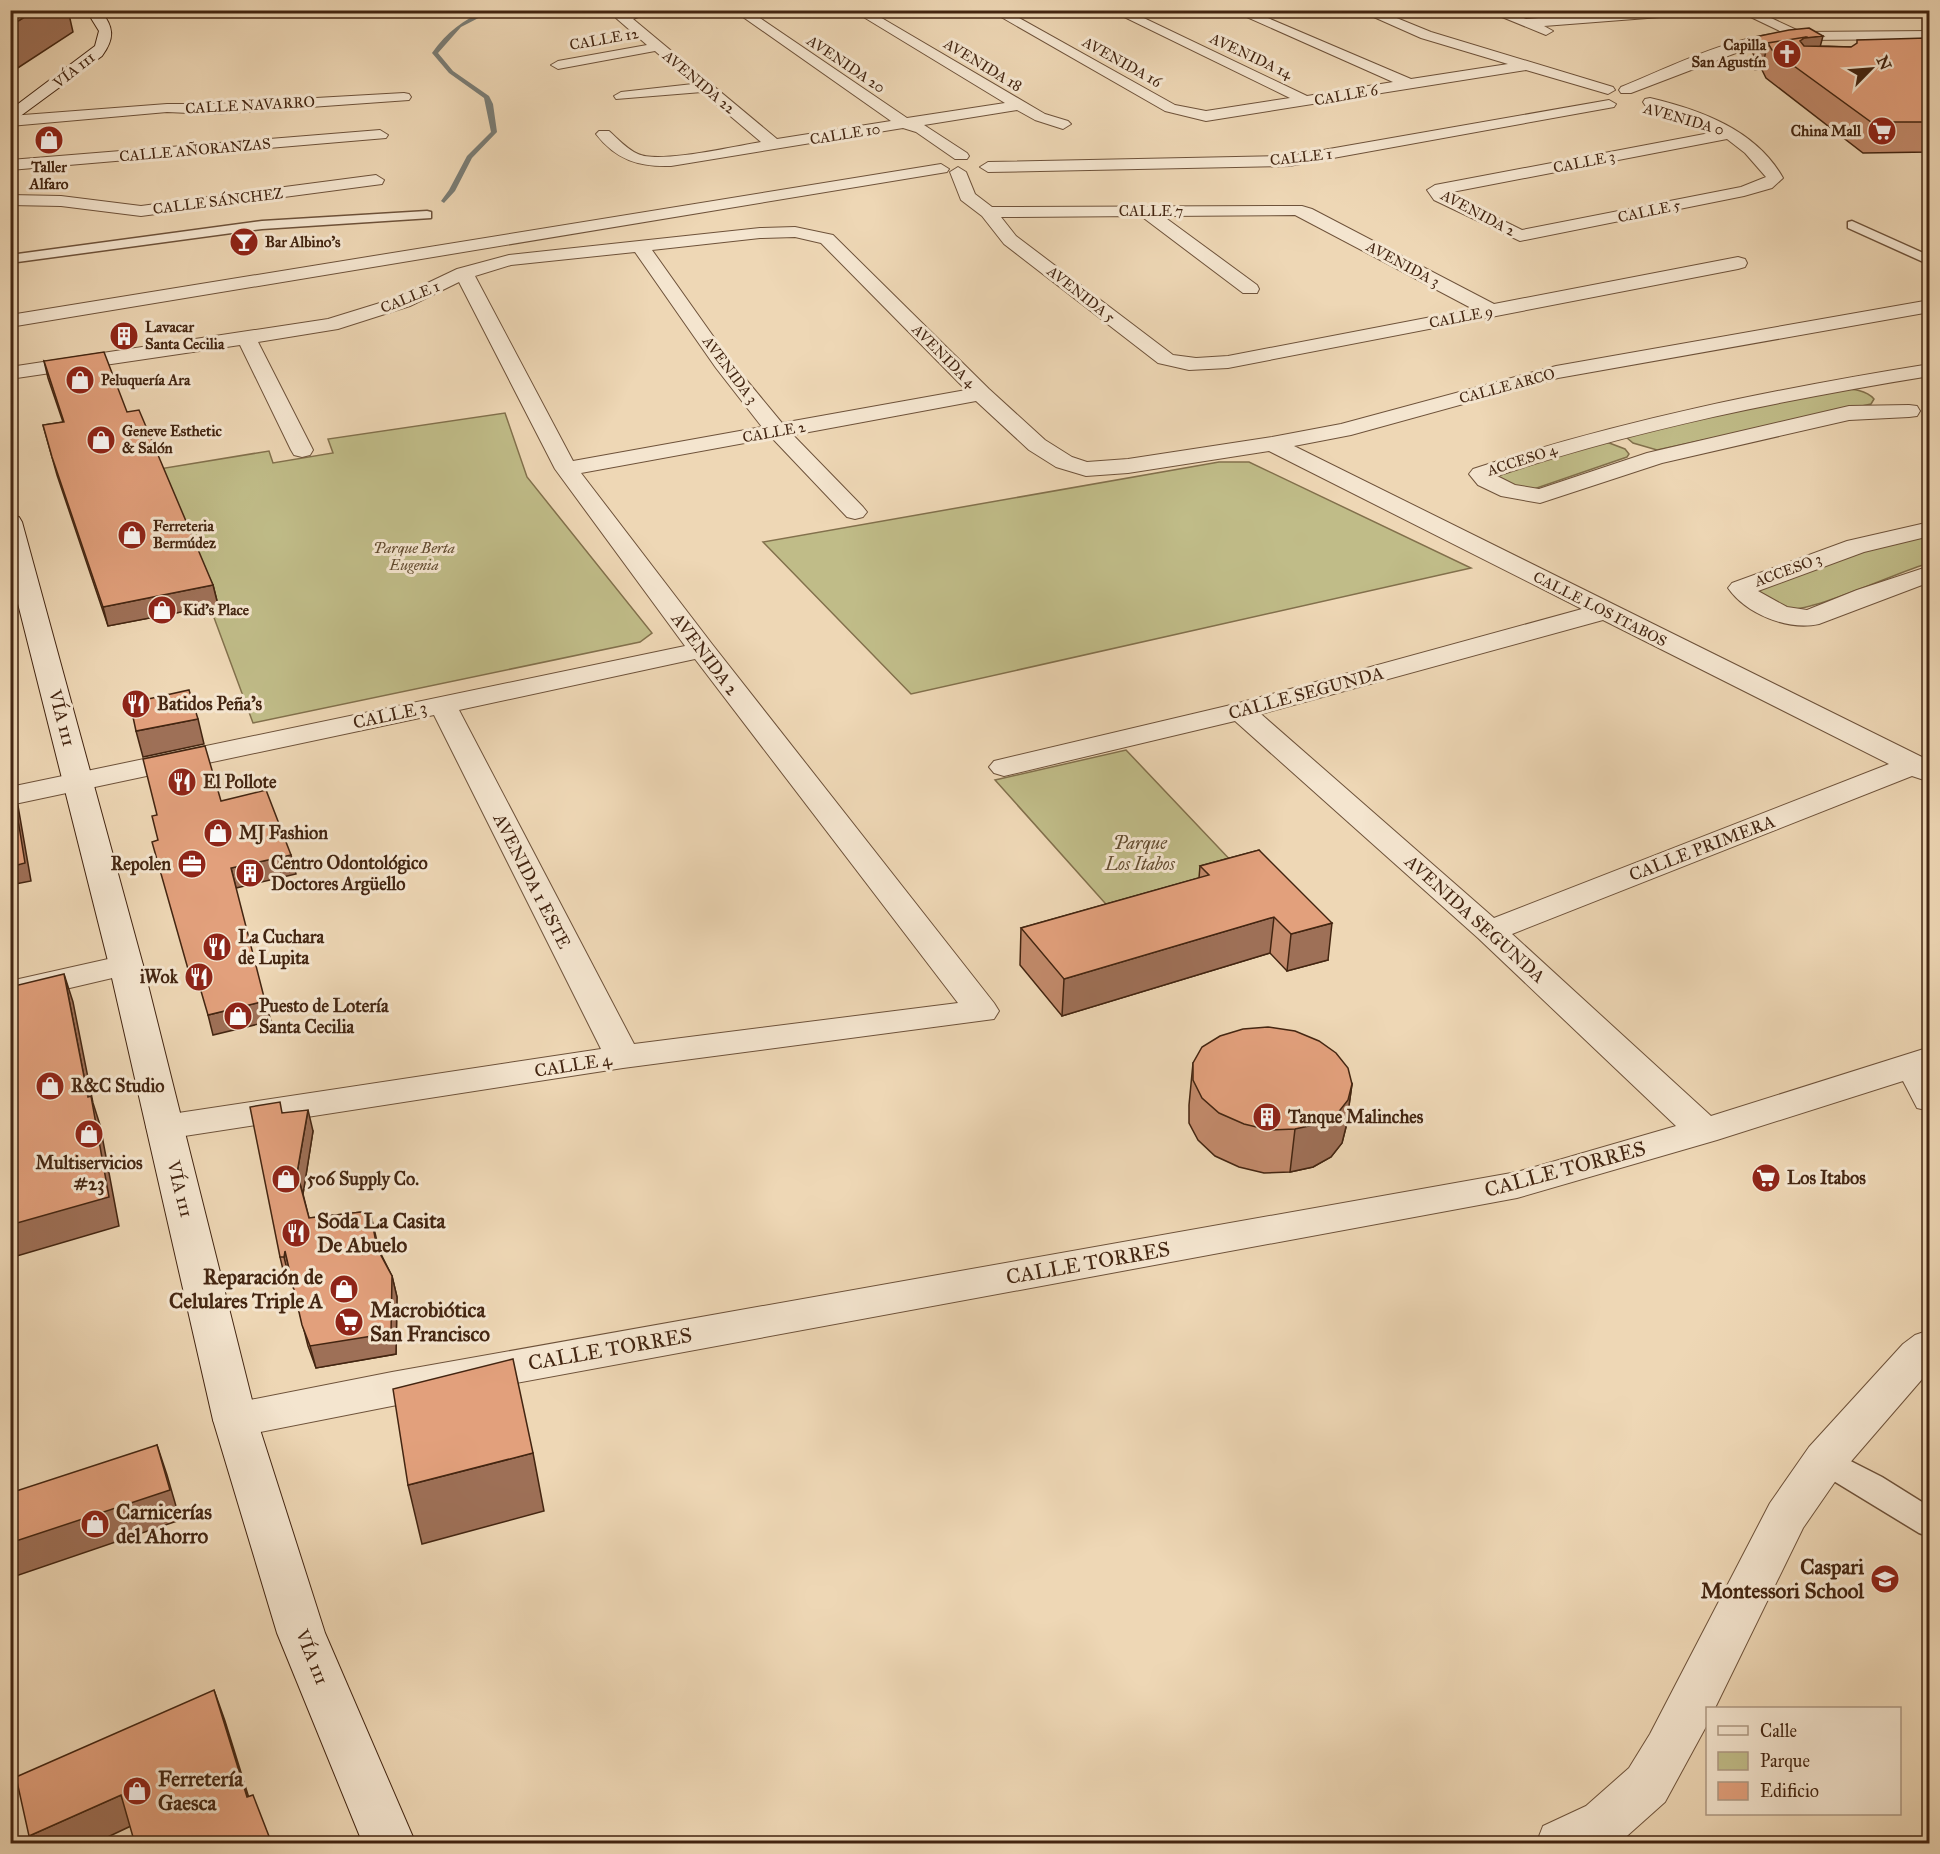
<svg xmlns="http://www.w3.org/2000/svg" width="1940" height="1854" viewBox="0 0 1940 1854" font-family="'IM FELL Great Primer',serif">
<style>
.green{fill:#c0bc88;stroke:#82704c;stroke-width:1.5}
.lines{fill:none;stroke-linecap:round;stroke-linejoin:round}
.stream{fill:#7a7d76;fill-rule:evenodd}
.lane-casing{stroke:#6e523a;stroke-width:3}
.street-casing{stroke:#6e523a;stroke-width:2}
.secondary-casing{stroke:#432511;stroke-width:2}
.lane{fill:#f4e5cf;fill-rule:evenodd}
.street{fill:#f4e5cf;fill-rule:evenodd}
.secondary{fill:#f4e5cf;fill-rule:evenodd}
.wall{fill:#c28a6b;stroke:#432511;stroke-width:1.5}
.shaded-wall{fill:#9e7057;stroke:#432511;stroke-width:1.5}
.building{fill:#e2a07c;stroke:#432511;stroke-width:1.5}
.labels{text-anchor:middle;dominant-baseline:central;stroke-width:6;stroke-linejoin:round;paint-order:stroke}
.far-street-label{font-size:15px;fill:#432511;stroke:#f4e5cf}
.far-poi-label{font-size:15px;font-weight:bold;fill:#432511;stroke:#f4e5cf;text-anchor:start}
.far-park-label{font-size:15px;font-style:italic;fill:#624b2f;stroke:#f4e5cf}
.street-label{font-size:18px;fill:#432511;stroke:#f4e5cf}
.poi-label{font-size:18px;font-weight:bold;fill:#432511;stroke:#f4e5cf;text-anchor:start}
.park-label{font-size:18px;font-style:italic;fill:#624b2f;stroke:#f4e5cf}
.near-street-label{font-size:21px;fill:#432511;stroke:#f4e5cf}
.near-poi-label{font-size:21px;font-weight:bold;fill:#432511;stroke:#f4e5cf;text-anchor:start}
</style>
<rect width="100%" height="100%" fill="#eed7b5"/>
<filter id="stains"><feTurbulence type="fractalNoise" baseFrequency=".00333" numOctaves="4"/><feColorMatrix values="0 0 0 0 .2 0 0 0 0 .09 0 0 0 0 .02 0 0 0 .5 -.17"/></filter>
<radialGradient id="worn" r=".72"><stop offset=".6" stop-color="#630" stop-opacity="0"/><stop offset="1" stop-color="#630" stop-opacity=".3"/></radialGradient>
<path class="green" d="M1840,388c12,1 26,2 34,11l-3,5 -214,46 -24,-7 -7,-6 1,-4z
M505,413l22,64 125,156 -12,9 -387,81 -94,-254 110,-18 4,12 60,-10 -5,-14z
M1604,441l21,8 4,5 -2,3 -96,33 -38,-11 4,-6z
M1219,462h30l222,106 -560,126 -148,-152z
M1929,533v30c-32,9 -119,51 -145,46 -10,-2 -21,-14 -30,-21l110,-40z
M1126,750l129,136 -134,35 -126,-141z"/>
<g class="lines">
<path class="stream" d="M486,10h8l-33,17 -23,26 15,18 36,25 4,8 4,28 -25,26 -17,33 -11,12 -3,-2 8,-11 18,-34 24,-24 -7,-34 -35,-25 -17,-20c15,-21 31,-33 54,-43z"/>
<g class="lane-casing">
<path id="lane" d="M1794,57l5,3 -2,2 -42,7 -5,-3 5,-3z
M427,211l4,1v6l-169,11 -252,34v-8l252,-34z
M1852,221l78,35v9l-82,-37v-6z
M1825,1448l57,29 48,30v30l-11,-4 -105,-64 -4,-9 4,-9z"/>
</g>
<g class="street-casing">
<path id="street" d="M635,10h21l-23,9 144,120 114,-18 -158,-111h15l159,108 98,-15 -153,-93h16l177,104 23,7 3,3 -8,5 -28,-9 -18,-10 -93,15 43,28 2,3 -2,3h-12l-39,-27 -13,-4 -232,38c-32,1 -55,-6 -75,-32l3,-3h10c9,8 18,18 29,23 21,10 98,-8 123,-12l-59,-50 -86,7 -2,-3 7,-4 72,-8 -38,-33 -97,18 -7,-4 7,-4 89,-16 -31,-27 2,-3z
M989,10h16l170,95 31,6 84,-13 -180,-88h17l180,86 86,-14 -162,-72h18l162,69 97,-15 -87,-26 -63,-28h19l54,22 182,55 2,3 -7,4 -82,-24 -320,51 -41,-10z
M1485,10h19l22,9 114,-9h65l-6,4 -155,12 9,5 -7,4z
M1736,10h18l47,22 129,-1v8l-127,1 -41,3 -131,50h-10l-2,-3 2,-3c52,-21 107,-50 163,-54z
M404,93l5,1 2,3 -2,3 -197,14 -45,-2 -157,14v-10l157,-12h45z
M1650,98c51,12 106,32 133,80l-11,10 -28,8 -224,45 -86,-41 -7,-10 8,-5 280,-53 -29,-14 -41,-13 -2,-3 2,-3zM1727,139l18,14 21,24 -25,10 -219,43 -75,-37z
M1609,100l7,4 -2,3 -325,59 -301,6 -8,-5 8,-5 301,-6z
M380,130l8,5 -2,3 -376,32v-10z
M941,164l8,5 -2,3 -937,155v-12z
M958,167l8,5 9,22 17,13 310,-1 10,3 182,95 244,-47 7,2 2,4 -2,4 -7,2 -510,99 -39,2 -31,-7 -154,-119 -22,-28 -21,-16 -11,-28zM1295,215l178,94 -245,47 -32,2 -23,-3 -157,-119 -15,-19 140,-1 102,77h14l2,-4 -2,-4 -94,-69z
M376,175l8,5 -2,4 -241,32 -80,-10 -51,-1v-10l51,1 80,10z
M795,227l38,8 156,154 56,51 27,17 15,5 41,-3 144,-22 69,-13 215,-58 374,-66v12l-372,66 -207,57 -57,11 636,315v21l-18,-6 -400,158 199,182 219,-69v64l-13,-3 -14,-27 -186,59 -200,58 -1125,208 -157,31 -16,-5 -6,-12 6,-12 16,-5 157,-31 1125,-200 159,-46 -198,-188 -243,-217 -231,55 -10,-3 -5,-6 5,-6 241,-57 347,-95 -313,-158 -141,22 -42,3 -30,-9 -27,-17 -53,-49 -183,34 70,72 4,5 -4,5 -8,2 -8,-2 -75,-79 -191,35 131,171 282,359 5,8 -5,8 -371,49 -458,71 -13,-3 -6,-9 6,-9 13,-3 436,-66 -167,-334 -424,90v-18l675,-141 -130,-177 -96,-187 -49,24 -72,23 -80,13 55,108 -3,5 -8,2 -8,-2 -3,-5 -51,-105 -230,34v-12l318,-48 68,-21 61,-29 52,-14 251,-27zM795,237l26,6 145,147 -184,33 -52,-63 -78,-110 108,-12zM635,252l81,116 46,59 -189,34 -98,-185 36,-11zM1603,620l286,144 -395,154 -233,-204zM695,659l263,344 -324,41 -175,-334z
M1930,364v12c-147,24 -292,53 -433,100l18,9 24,4 108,-36 202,-47 60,-1 8,1 3,5 -3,5 -8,1 -60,3 -187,43 -122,40 -39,-7 -23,-11 -9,-11 4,-5c149,-49 302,-80 457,-105z
M1930,522v14l-66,16 -106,39 29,16 20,3 50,-20 73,-24v16l-111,42c-31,7 -73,-10 -91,-36l4,-5 115,-42z
M126,955l12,3 5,7 -5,7 -128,30v-21z
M1930,1330v40l-89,103 -38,55 -88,180h-7v15l-43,79 -47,42h-82l7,-18 43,-20 43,-38 21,-34 120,-231 39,-56 94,-103 12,-9z"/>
</g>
<g class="secondary-casing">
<path id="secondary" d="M86,10h14c14,17 15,28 2,46l-87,64 -5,1v-11l85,-64 4,-15z
M10,515l9,2 3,5 121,443 114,455 68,213 91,211h-53l-86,-211 -64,-213 -104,-455 -99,-393z"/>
</g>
<use href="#lane" class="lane"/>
<use href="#street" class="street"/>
<use href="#secondary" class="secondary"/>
</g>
<path class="wall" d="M1755,37l66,9 30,1 78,-8v113l-66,1 -97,-75 -4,-8 2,-11 -7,1 -5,-8z
M44,361l83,51 86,173 5,20 -110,21 -51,-151 -14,-50 20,-3 -15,-44z
M1259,850l69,110 -41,11 -17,-18 -208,63 -42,-51 1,-37 178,-50 1,-12z
M1193,1063l159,21 -6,43 -4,16 -11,14 -18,10 -23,5 -26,1 -25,-6 -24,-11 -17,-16 -9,-17v-18z
M283,1113l30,18 -10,63 6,24 61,-7 9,39 13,26 5,21 -1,57 -80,14 -8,-22 -18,-72 -1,4h-4l-5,-21z"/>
<path class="shaded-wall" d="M36,10h32l5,22 -63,41v-47z
M1823,36l-4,15 -50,-7 37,-7z
M1768,44l-4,15 -7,1 3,-15z
M213,585l5,20 -110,21 -5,-19z
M198,719l6,25 -61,13 -7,-26z
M10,758l6,17h-3l1,9 -4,2z
M13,789l5,17 13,75 -21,4z
M291,855l5,19 -60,14 -5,-20z
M1274,917l-4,36 -208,63 2,-37z
M1332,923l-4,37 -41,11 4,-37z
M194,967l6,21 -7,1 -5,-20z
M64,974l9,28 20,101 7,22 19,101 -109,32v-33l78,-128z
M265,1001l6,20 -58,14 -5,-20z
M1352,1084l-6,43 -4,16 -11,14 -18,10 -23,5 5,-43z
M308,1110l5,21 -10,63 -6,-21z
M285,1251l5,21 -1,6 -5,-21z
M392,1276l5,21 -1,57 -80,14 -6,-22z
M157,1445l10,30 13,45 -170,58v-35z
M533,1453l11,58 -122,33 -14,-59z
M214,1690l11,31 33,106 -11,-30z
M121,1795l12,30 -40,19h-60l-4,-8z"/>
<path class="building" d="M10,10h26l-26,16z
M1809,28l14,8 -18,2 1,-1 -38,6v1l-8,1 -5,-8 34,-7z
M1806,37l-6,4 4,5 47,1 6,-4v-3l70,-2 2,1v83h-58l-99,-72 -4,-7z
M104,352l23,60 12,-2 74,175 -110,22 -51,-150 -9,-32 21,-3 -20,-61z
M189,690l9,29 -62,12 -6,-28z
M205,746l16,55 45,-11 25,65 -60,13 34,133 -57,14 -14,-48 -6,2 -36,-127 6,-2 -6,-24 5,-1 -14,-56z
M10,789h3l12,74 -15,4z
M1259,850l73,73 -41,11 -17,-17 -210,62 -43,-51 188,-53 -9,-9z
M64,974l24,123 3,-1 18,101 -99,28v-238z
M1268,1027l27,4 24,10 17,12 12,15 4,16 -4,16 -11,14 -19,10 -23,5 -26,1 -25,-6 -25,-11 -17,-15 -9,-18v-17l9,-16 18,-11 23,-7z
M280,1102l2,11 26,-3 -11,63 12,45 61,-7 7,37 15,28 -1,57 -81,13 -8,-21 -17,-74 -1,6h-4l-30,-150z
M513,1359l20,94 -125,32 -15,-96z
M157,1445l13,45 -160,53v-50z
M214,1690l33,107 6,-2 19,49h-137l-14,-49 -92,41 -13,-59z"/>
<defs>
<g id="church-disc" transform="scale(1.5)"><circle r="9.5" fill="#8f2418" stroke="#f4e5cf"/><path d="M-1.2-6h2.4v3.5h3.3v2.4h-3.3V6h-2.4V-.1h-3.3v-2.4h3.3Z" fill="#fff"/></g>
<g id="supermarket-disc" transform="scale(1.5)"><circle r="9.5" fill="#8f2418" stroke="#f4e5cf"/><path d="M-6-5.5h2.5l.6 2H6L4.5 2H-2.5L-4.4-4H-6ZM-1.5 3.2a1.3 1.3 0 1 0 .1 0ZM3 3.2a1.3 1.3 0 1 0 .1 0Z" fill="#fff"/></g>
<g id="shop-disc" transform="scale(1.5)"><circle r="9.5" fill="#8f2418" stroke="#f4e5cf"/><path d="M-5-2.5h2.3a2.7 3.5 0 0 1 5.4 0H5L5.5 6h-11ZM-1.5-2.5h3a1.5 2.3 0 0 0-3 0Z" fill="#fff"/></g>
<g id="bar-disc" transform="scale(1.5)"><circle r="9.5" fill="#8f2418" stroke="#f4e5cf"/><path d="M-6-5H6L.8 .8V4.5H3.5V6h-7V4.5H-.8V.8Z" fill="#fff"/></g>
<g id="building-disc" transform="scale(1.5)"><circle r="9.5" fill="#8f2418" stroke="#f4e5cf"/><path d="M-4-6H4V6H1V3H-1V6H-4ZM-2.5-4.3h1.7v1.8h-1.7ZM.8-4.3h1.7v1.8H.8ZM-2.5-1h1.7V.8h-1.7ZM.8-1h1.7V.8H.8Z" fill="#fff"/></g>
<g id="restaurant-disc" transform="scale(1.5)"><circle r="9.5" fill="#8f2418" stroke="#f4e5cf"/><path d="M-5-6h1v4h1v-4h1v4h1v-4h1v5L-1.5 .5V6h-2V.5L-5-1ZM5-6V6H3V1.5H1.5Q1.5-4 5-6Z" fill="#fff"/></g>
<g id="office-disc" transform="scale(1.5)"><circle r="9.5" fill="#8f2418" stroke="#f4e5cf"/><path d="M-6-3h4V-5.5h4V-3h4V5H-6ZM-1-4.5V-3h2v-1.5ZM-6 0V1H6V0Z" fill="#fff"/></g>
<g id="school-disc" transform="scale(1.5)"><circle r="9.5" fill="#8f2418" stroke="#f4e5cf"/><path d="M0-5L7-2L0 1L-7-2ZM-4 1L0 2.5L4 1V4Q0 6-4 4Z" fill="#fff"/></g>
</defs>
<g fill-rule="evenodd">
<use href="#church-disc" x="1787" y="54"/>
<use href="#supermarket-disc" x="1882" y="131"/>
<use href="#shop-disc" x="49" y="140"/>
<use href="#bar-disc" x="244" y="242"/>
<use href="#building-disc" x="124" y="336"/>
<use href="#shop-disc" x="80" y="380"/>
<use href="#shop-disc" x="101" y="440"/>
<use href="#shop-disc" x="132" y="535"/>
<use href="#shop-disc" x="162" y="610"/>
<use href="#restaurant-disc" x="136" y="704"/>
<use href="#restaurant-disc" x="182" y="782"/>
<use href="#shop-disc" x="218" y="833"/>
<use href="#office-disc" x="192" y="864"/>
<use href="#building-disc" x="250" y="873"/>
<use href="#restaurant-disc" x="217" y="947"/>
<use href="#restaurant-disc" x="199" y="977"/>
<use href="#shop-disc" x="238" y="1016"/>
<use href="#shop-disc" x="50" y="1086"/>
<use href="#building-disc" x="1267" y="1117"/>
<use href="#shop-disc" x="89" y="1134"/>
<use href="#supermarket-disc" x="1766" y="1178"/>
<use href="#shop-disc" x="286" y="1179"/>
<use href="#restaurant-disc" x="296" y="1233"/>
<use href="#shop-disc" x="344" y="1289"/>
<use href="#supermarket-disc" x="349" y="1322"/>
<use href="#shop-disc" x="95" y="1524"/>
<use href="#school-disc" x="1885" y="1579"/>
<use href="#shop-disc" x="137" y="1791"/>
</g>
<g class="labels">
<g class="far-street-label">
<text transform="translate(604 39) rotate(-10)">CALLE 12</text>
<text transform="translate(1251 56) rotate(25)">AVENIDA 14</text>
<text transform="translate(1122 62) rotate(29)">AVENIDA 16</text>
<text transform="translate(846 64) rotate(34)">AVENIDA 20</text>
<text transform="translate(983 65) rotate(31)">AVENIDA 18</text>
<text transform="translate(74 70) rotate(-38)">VÍA 111</text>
<text transform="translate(699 82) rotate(40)">AVENIDA 22</text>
<text transform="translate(1346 95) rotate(-10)">CALLE 6</text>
<text transform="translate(250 105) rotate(-3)">CALLE NAVARRO</text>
<text transform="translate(1684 119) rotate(16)">AVENIDA 0</text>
<text transform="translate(845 134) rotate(-9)">CALLE 10</text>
<text transform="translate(195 150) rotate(-5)">CALLE AÑORANZAS</text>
<text transform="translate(1301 157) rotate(-6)">CALLE 1</text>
<text transform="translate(1584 162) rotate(-11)">CALLE 3</text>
<text transform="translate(218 201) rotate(-7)">CALLE SÁNCHEZ</text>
<text x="1151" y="211">CALLE 7</text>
<text transform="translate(1649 211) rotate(-12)">CALLE 5</text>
<text transform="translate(1478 213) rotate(28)">AVENIDA 2</text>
<text transform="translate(1403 264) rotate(28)">AVENIDA 3</text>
<text transform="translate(1081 294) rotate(38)">AVENIDA 5</text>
<text transform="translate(410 297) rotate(-22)">CALLE 1</text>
<text transform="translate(1461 317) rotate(-11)">CALLE 9</text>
<text transform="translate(944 356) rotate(45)">AVENIDA 4</text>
<text transform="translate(730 370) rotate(53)">AVENIDA 3</text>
<text transform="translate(1507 386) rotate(-15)">CALLE ARCO</text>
<text transform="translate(774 432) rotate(-10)">CALLE 2</text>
<text transform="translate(1522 460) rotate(-18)">ACCESO 4</text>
<text transform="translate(1788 570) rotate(-20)">ACCESO 3</text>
<text transform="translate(1600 609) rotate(27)">CALLE LOS ITABOS</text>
</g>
<g class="far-poi-label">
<text x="1766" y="45" text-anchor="end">Capilla<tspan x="1766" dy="17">San Agustín</tspan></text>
<text x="1861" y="131" text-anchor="end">China Mall</text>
<text x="49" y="167" text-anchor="middle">Taller<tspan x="49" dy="17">Alfaro</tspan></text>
<text x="265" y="242">Bar Albino's</text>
<text x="145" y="327">Lavacar<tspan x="145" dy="17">Santa Cecilia</tspan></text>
<text x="101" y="380">Peluquería Ara</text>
<text x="122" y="431">Geneve Esthetic<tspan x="122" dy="17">&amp; Salón</tspan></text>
<text x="153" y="526">Ferreteria<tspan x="153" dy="17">Bermúdez</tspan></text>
<text x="183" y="610">Kid's Place</text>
</g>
<g class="far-park-label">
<text x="414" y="548">Parque Berta<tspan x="414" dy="17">Eugenia</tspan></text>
</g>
<g class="street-label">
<text transform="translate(705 654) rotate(53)">AVENIDA 2</text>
<text transform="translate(1306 693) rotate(-15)">CALLE SEGUNDA</text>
<text transform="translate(390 715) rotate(-12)">CALLE 3</text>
<text transform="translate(62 718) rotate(75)">VÍA 111</text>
<text transform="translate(1702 848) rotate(-21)">CALLE PRIMERA</text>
<text transform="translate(532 881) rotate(63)">AVENIDA 1 ESTE</text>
<text transform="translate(1475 919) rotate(42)">AVENIDA SEGUNDA</text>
<text transform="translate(573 1065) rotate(-9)">CALLE 4</text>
<text transform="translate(180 1189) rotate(76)">VÍA 111</text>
<text transform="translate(312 1657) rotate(68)">VÍA 111</text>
</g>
<g class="poi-label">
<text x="157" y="704">Batidos Peña's</text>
<text x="203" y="782">El Pollote</text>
<text x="239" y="833">MJ Fashion</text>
<text x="271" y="863">Centro Odontológico<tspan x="271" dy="21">Doctores Argüello</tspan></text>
<text x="171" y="864" text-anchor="end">Repolen</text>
<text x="238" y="937">La Cuchara<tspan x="238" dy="21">de Lupita</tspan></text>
<text x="178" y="977" text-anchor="end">iWok</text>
<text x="259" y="1006">Puesto de Lotería<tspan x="259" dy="21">Santa Cecilia</tspan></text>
<text x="71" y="1086">R&amp;C Studio</text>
<text x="1288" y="1117">Tanque Malinches</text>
<text x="89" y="1163" text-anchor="middle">Multiservicios<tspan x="89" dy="21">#23</tspan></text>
<text x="1787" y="1178">Los Itabos</text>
<text x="307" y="1179">506 Supply Co.</text>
</g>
<g class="park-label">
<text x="1140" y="843">Parque<tspan x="1140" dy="21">Los Itabos</tspan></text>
</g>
<g class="near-street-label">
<text transform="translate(1565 1169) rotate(-15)">CALLE TORRES</text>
<text transform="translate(1088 1263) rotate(-10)">CALLE TORRES</text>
<text transform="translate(610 1349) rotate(-10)">CALLE TORRES</text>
</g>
<g class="near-poi-label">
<text x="317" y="1221">Soda La Casita<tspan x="317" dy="24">De Abuelo</tspan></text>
<text x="323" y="1277" text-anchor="end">Reparación de<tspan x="323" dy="24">Celulares Triple A</tspan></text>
<text x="370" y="1310">Macrobiótica<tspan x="370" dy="24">San Francisco</tspan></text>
<text x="116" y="1512">Carnicerías<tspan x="116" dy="24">del Ahorro</tspan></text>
<text x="1864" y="1567" text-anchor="end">Caspari<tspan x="1864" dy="24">Montessori School</tspan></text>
<text x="158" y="1779">Ferretería<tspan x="158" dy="24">Gaesca</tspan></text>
</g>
</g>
<rect width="1940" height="1854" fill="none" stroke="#eed7b5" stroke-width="36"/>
<rect x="12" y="12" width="1916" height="1830" fill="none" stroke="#432511" stroke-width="3"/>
<rect x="18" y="18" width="1904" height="1818" fill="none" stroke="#432511" stroke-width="1.5"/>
<rect x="1706" y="1707" width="195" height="108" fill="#f4e5cf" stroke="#ad9883" stroke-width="1.5"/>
<rect x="1718" y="1726" width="30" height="9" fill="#f4e5cf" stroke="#ad9883" stroke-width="1.5"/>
<text x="1760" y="1737" font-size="18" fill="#432511">Calle</text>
<rect x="1718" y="1752" width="30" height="18" fill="#c0bc88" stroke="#ad9883" stroke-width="1.5"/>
<text x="1760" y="1767" font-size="18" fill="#432511">Parque</text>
<rect x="1718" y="1782" width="30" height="18" fill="#e2a07c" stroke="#ad9883" stroke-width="1.5"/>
<text x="1760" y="1797" font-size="18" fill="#432511">Edificio</text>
<g transform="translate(1871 69) rotate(65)" stroke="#f4e5cf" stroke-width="4.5" paint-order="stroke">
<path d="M0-4.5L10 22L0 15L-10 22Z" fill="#432511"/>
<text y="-9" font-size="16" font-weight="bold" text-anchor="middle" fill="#432511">N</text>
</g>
<rect width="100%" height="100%" filter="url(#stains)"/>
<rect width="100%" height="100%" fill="url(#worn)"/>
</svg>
